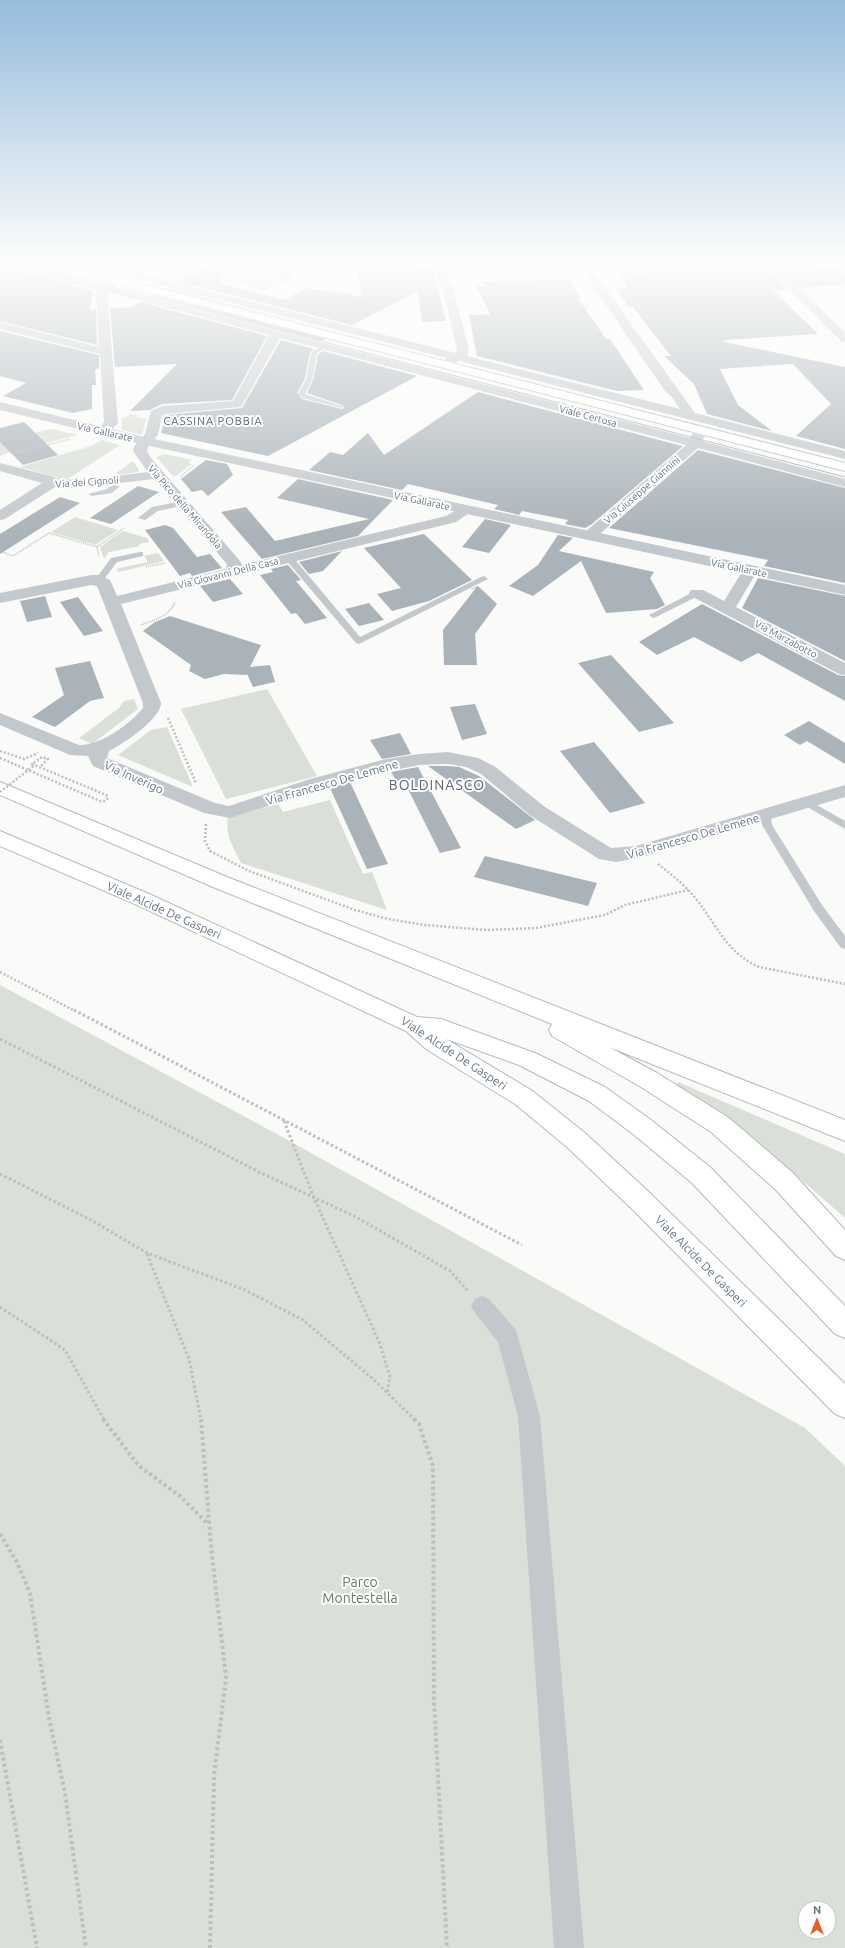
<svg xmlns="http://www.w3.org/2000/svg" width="845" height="1948" viewBox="0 0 845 1948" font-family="Ubuntu,sans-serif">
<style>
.green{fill:#dadfd7;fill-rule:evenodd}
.building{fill:#aab3b9}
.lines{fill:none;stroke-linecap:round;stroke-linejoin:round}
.secondary-casing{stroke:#b6bbc0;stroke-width:2}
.trunk-casing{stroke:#b4b9bd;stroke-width:2}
.path-far3{stroke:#bbbfc2;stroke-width:1.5;stroke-dasharray:1 1;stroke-linecap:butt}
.path-far2{stroke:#bbbfc2;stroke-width:2.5;stroke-dasharray:2 2;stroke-linecap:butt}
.path-far1{stroke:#bbbfc2;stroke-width:3;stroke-dasharray:2.5 2.5;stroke-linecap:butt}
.path{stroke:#bbbfc2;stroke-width:4;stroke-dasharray:3 3;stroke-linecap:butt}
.service{fill:#c3c8cc;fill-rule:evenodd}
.pedestrian{fill:#c3c8cc;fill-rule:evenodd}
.minor{fill:#c3c8cc;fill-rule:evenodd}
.tertiary{fill:#c3c8cc;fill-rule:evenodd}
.secondary{fill:#fff;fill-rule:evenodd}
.trunk{fill:#fff;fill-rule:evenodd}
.tram{stroke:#a4abb1;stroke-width:1}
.path-bridge{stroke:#bbbfc2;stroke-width:2.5;stroke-dasharray:2 2;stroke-linecap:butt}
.labels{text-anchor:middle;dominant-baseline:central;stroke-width:4;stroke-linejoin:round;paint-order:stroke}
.far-street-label{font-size:10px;fill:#657583;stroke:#fff}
.far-neighbourhood-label{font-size:11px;letter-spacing:1px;fill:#57636e;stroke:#fff}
.street-label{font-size:12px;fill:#657583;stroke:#fff}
.quarter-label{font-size:14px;letter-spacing:1px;fill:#57636e;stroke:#fff}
.near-park-label{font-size:14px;fill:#677a64;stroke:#fff}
</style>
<rect width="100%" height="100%" fill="#fafaf8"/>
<path class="green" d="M175,263h16l2,7 -48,3 -25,-6z
M196,263h82l5,17 -20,10 -71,-17 5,-2z
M130,416l16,3 -4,16 -20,-5 -1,-12z
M52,429l26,6 -71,18 -7,3v-18l25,-3z
M102,440l18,5 -54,35 -46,-13 71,-21z
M165,454l27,6 -4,3 4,1 -16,12h-3l-17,-19z
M133,461l6,9 -1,2 -26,4z
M75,517l43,13 -23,15 -44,-13z
M123,531l24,7 2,4 -10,2 1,2 -31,6 -5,7 -4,-12z
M158,553l6,8 -45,11 -3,-3 32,-7 -4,-6z
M267,689l50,87 -91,23 -45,-90z
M134,699l4,10 -46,35 -13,-6 40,-30 5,-7z
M167,727l26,60 -75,-32 33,-25z
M330,800l33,74 9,-2 15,38 -146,-47c-8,-16 -16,-28 -13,-45l50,-14 5,8z
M0,985l277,149 528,294 40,38v482h-845zM805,1908h24v24h-24z
M678,1082l167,72v64c-54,-48 -109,-95 -171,-132z"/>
<path class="building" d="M216,263h2l1,20 66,17 21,-12 24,4 3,-1 29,6 -4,-25 75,-3 13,52 -24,1 -4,-31 -66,34 -176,-44z
M613,263h37v3l-17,4 4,4 19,-4 3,-7h102l25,26 -13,1 45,44 -94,6v2l121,25v82l-49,-13 35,-32 -38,-40 -73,5 18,36 34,26 -65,-17 -13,-30 -30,-28h7l-38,-49h-4l-13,-18 11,-1z
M775,263h34l6,4 20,-1 10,9v9l-45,4z
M0,265l93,26 -3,19 6,-1 1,36 -97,-24z
M568,279l13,19h-3l28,41h4l34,51 -27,1 -140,-35 -8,-41 21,-1 -14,-28h8l-2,-4z
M167,288l173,44 -174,-43z
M154,295l172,44 -3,2 -172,-45z
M140,302l127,34 -35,64 -70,4 -12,6 -20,1 47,-47 -62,3 -5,-59 21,-1z
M0,331l99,24v13l-4,2 1,15h-4v24l-19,4 -70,-17 23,-13 -26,-7z
M281,340l33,9 -4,3 -5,27 -8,14 5,6 40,10 2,-1 -2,-3 -35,-12 6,-13 5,-26 5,-3 94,25 -149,80 -107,-23 5,-18 76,-7z
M478,392l204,54h1l-91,78 -7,4 -20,-4 3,-4 -46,-9 -3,4 -25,-6 4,-4 -90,-21 -6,6 -93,-20 21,-18 13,3 25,-22 16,22z
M24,422l34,33 -35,10 -23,-23v-14z
M698,450l147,38v95l-81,-17 4,-6 -159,-32z
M206,460l21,4 6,11 -25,21 -6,-6 -10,2 -11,-13z
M298,479l95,21 -35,36 -96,23 -41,-47 25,-5 29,34 94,-22 -92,-21z
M138,486l21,6 -48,32 -21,-6z
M60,497l20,6 -80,51v-20z
M485,519l26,6 -22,28 -27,-6z
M165,525l8,3 24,29 13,-3 12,14 -30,8 -2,-3 -10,3 -35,-46z
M424,534l48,46 -43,21 -37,10 -15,-17 24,-6 -37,-40z
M558,535l15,3 -14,13 95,21 -4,6 15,27 -8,4 -51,4 -25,-52 -48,35 -24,-10 29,-21z
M342,551l-19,20 -14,3 -10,-12z
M288,565l13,15 -5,1 31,37 -22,6 -9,-11 -5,1 -31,-39 13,-3 -2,-3z
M758,578l87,18v65l-103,-53z
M230,579l13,15 -30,8 -13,-16z
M478,586l19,18 -22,30 2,31h-33l-1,-35 33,-42 -7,2z
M45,596l7,21 -25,5 -7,-21z
M78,597l10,14 15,20 -19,5 -24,-34z
M369,603l15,17 -25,6 -14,-17z
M702,604l136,71 7,1v25l-87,-48 -17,9 -47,-25 -37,18 -18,-13z
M170,616l91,29 -11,22 20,-2 5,17 -22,5 -6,-13 -1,1 -22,-1 -19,5 -16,-8 2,-6 -48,-34 12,-9z
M611,655l63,68 -35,9 -61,-69z
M90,661l14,37 -14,3 -35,26 -23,-10 32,-22 -9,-27z
M475,704l12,30 -25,6 -12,-33z
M809,721l36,22v21l-38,-23 -7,4 -16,-10z
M400,733l11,21 -29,5 -12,-19z
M594,742l51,61 -35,10 -50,-62z
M428,766h20l11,1 20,9 56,44 -19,9z
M418,767l43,81 -21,5 -35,-70 -6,2 -8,-13z
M350,782l38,82 -21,5 -37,-81z
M485,856l112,27 -9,23 -114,-29z"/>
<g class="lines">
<g class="secondary-casing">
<path id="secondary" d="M42,263h17l786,200v8l-802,-206z"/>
</g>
<g class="trunk-casing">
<path id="trunk" d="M0,782l227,95 618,243v21l-236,-94 48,26 72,45 64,55 52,57v30l-9,-4 -61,-67 -64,-57 -70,-45 -89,-51 -3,-6 3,-6 -339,-137 -213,-92z
M0,831l149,63 268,123 24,2 94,34 70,34 46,33 59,47 135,139v32l-10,-4 -143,-151 -59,-49 -44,-33 -70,-36 -73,-26 85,51 54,43 66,61 194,190v34l-10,-4 -202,-204 -66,-63 -52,-43 -89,-55 -20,-18 -271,-127 -135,-58z"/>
</g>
<path class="path-far3" d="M150,264l12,-1
M182,272l11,-1
M190,274l5,-3 -2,-8
M261,291l13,-5
M129,415l10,1
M11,454l59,-15
M180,477l13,-11
M97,547l27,-19
M0,551l13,5 36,-23 48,14 2,9
M146,567l19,-4
M141,625c13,-5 29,-9 34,-23"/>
<path class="path-far2" d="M168,718l28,65
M0,751l24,8 14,-6
M0,758l100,43h5l3,-3 -2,-3 -74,-31 10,-7 6,2 -7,7
M206,824l-1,17 5,10 39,20 106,39 33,9 37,6 61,5 50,-2 69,-13 20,-10 63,-15
M658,864c14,11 28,22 39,36 21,27 29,52 62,67l86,17
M0,972l75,39"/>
<path class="path-far1" d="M74,1010l448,235
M0,1039l259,133 97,45 94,54 19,21
M284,1121l30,77 66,146 10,33 -3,16
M0,1174l91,46 56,33 98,37 58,30 70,59 42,41
M147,1254l42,105 12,61
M0,1307l65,43 39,70"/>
<path class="path" d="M103,1419l36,47 41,30 28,28
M201,1419l10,127 15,132 -12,98 -4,172
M414,1419l5,5 14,42 1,235 13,247
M0,1534l17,28 13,31 19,125 16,75 21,155
M0,1740l37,208"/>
<path class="service" d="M361,263h51l-3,2 -50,1z
M652,263h6l-2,6 -19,4 -3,-2 17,-4z
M322,346l5,1 -10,6 -5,27 -7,14 37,12v2l-40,-10 -4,-4 8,-14 5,-28z
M113,484l7,2 -8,7 -20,3 -4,-2 19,-5z
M182,501h3v4l-27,6 -13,9 -7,-2 14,-11z
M140,552h3v4l-26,6 -15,20h-6l-1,-2 16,-22z
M286,556h6l68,81 121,-60 3,-1 4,3 -129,65 -3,-1 -70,-83z
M697,590l3,1v4l-44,22 -3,1 -4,-3z
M808,800l37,21v8l-41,-24 -1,-2 1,-2z
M766,812l5,3 1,10 50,80 23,31v13l-4,-1 -27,-37 -52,-86 -1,-10z"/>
<path class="pedestrian" d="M482,1296l7,3 27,31 24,86 44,532h-30l-36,-532 -20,-74 -23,-29 -4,-7 4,-7z"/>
<path class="minor" d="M2,263h17l84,22 7,-4h8l1,2 -6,5 577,150 4,-7h10l2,3 -4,7 143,38v8l-147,-39 -104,91h-10l-2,-3 2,-3 102,-88 -406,-107 -39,69 -76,7 -3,2 -4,19 -10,12 -1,4 4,7 89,103 2,4 204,-49 16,-9h10l2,3 -18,12 -335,82 40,99c0,16 -38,41 -52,48l-2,7 108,45 14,3 81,-27 76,-20 33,-5 29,-2 30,6 16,8 51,41 66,41 25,-2 209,-61v12l-206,61 -23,4 -17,-3 -68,-43 -50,-42 -15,-7 -18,-3 -29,1 -62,13 -127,40 -26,-5 -111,-47 -5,-10 -18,-1 -70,-30v-12l79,32c21,1 51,-21 64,-37v-5l-46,-117 -6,-1 -91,18v-10l91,-18h8l11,5 7,16 109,-27 1,-5 -73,-85 -78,9 -21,-1 -50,32 -5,1v-10l42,-27 -42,-12v-8l51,13c14,9 77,-2 97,-4l-15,-21 1,-5 11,-12 6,-23 11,-5 71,-5 36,-66 -162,-43 11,131 -10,12h-10l-2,-3 8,-10 -4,-68 -100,-25v-7l99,25 -3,-57 -93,-25z
M82,263h17l357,90 1,-4 -15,-62 -4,-5 -5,-19h10l5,18 4,5 17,63 -2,7 213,53 -8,-12 -7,-6 -88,-128h10l108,150 150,38v8l-386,-98 -9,5h-8l-2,-3 7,-5 -364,-93z
M277,263h10l5,17 -1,2h-8z
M762,263h11l72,70v9l-4,-1z
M750,565l5,2 3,3 -22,37 109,56v12l-6,-1 -148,-78 -2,-3 2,-3h12l21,11 21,-34z"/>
<path class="tertiary" d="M0,402l145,35 700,148v10l-700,-150 -145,-35z"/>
<use href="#secondary" class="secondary"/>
<use href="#trunk" class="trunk"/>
<path class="tram" d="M20,263l825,214"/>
<path class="path-bridge" d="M0,792l35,-27"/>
</g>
<linearGradient id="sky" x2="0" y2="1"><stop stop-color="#96bcdd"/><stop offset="0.49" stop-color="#fdfdfc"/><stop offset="1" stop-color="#fdfdfc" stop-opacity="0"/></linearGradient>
<rect width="845" height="536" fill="url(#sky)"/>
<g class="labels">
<g class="far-street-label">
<text transform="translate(588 416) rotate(15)">Viale Certosa</text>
<text transform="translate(105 432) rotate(13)">Via Gallarate</text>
<text transform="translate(87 482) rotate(-4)">Via dei Cignoli</text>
<text transform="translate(642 490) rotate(-41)">Via Giuseppe Giannini</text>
<text transform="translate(422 501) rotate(12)">Via Gallarate</text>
<text transform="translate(185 507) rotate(49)">Via Pico della Mirandola</text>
<text transform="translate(739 568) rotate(12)">Via Gallarate</text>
<text transform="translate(228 573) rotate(-14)">Via Giovanni Della Casa</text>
<text transform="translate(786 639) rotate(28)">Via Marzabotto</text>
</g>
<g class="far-neighbourhood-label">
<text x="213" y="421">CASSINA POBBIA</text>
</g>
<g class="street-label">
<text transform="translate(134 777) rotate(24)">Via Inverigo</text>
<text transform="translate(332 782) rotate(-16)">Via Francesco De Lemene</text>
<text transform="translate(693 836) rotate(-16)">Via Francesco De Lemene</text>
<text transform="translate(164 910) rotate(24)">Viale Alcide De Gasperi</text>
<text transform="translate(454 1053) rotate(33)">Viale Alcide De Gasperi</text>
<text transform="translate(701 1261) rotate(45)">Viale Alcide De Gasperi</text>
</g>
<g class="quarter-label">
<text x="437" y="785">BOLDINASCO</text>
</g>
<g class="near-park-label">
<text x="360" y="1582">Parco<tspan x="360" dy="16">Montestella</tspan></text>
</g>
</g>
<g transform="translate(817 1920)"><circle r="19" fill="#ffffff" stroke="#c1c8cd"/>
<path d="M0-3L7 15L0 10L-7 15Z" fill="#e65d2c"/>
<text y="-6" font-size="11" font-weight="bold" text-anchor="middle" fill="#657583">N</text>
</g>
</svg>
